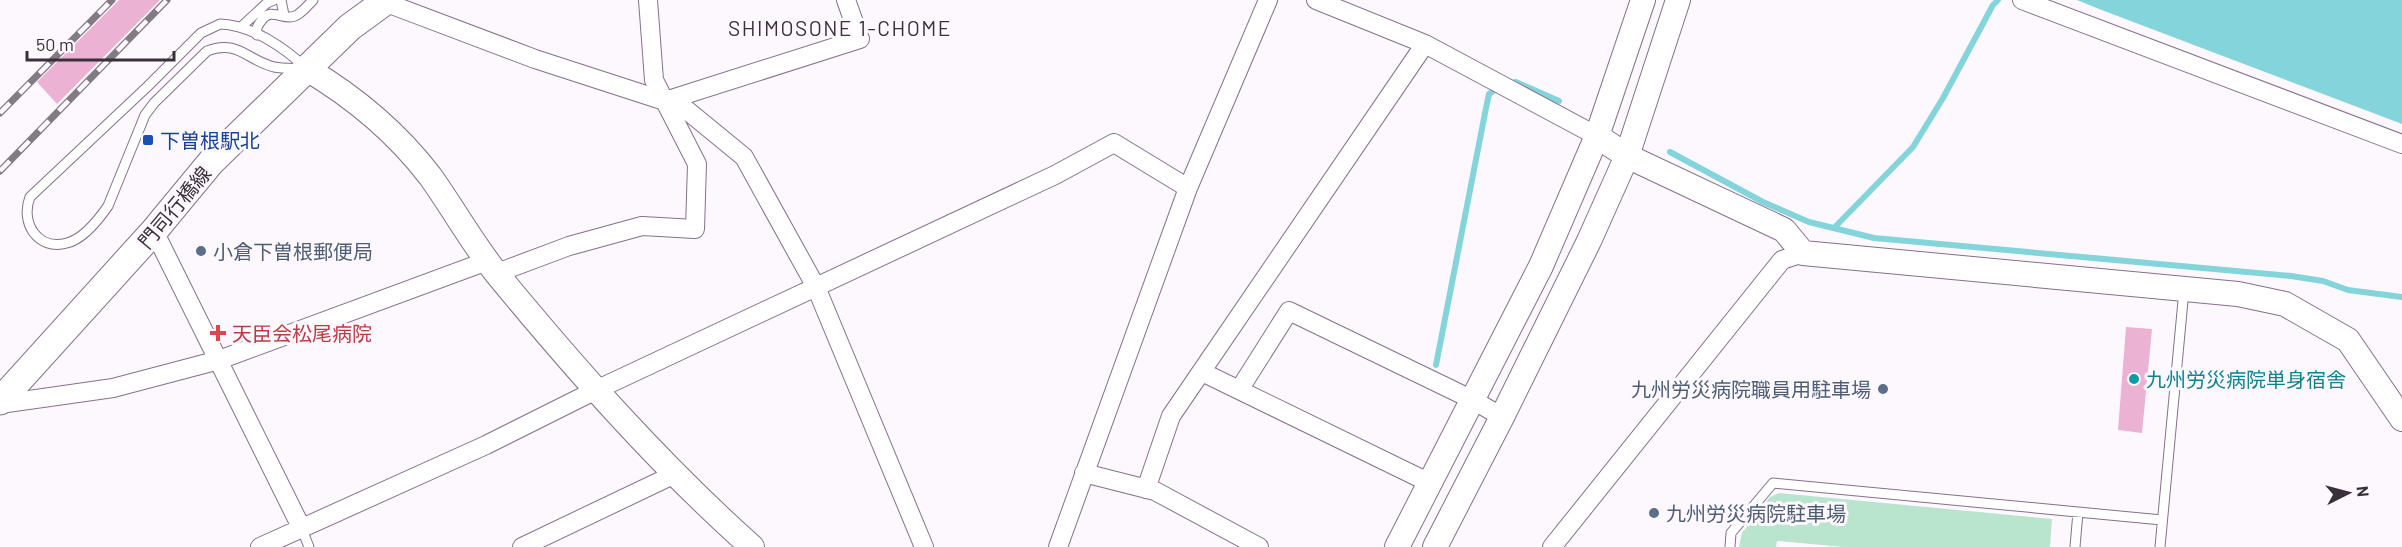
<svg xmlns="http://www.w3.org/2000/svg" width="2402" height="547" viewBox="0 0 2402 547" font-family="Barlow,'Noto Sans JP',sans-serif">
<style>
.green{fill:#b9e4cd}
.water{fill:#84d5db}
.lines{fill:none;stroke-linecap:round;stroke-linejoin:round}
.stream{stroke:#84d5db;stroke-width:6}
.building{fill:#ebb2d3}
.lane-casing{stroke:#86708b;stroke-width:11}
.street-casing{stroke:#86708b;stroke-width:20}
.secondary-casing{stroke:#86708b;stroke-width:26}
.primary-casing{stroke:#86708b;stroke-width:29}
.lane{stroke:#fff;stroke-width:9}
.street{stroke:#fff;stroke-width:18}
.secondary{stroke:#fff;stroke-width:24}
.primary{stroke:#fff;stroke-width:27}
.rail-casing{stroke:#837b84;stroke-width:7}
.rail{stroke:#fdf8fe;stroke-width:4.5;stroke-dasharray:14;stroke-linecap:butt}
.transit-dot{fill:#1a4fb4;stroke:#fdf8fe;stroke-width:2}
.service-dot{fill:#5c6f8a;stroke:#fdf8fe;stroke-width:2}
.health-dot{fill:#e0444e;stroke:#fdf8fe;stroke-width:2}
.culture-dot{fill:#0f9aa8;stroke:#fdf8fe;stroke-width:2}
.labels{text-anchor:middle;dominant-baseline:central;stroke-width:6;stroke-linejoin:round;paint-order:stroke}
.transit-label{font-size:20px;fill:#164399;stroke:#fdf8fe;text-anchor:start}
.street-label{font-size:20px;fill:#3a303c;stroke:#fdf8fe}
.service-label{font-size:20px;fill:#4e5e75;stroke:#fdf8fe;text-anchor:start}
.health-label{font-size:20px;fill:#be3a42;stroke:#fdf8fe;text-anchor:start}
.culture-label{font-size:20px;fill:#0d838f;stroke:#fdf8fe;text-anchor:start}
.neighbourhood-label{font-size:21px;letter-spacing:1.5px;fill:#3a303c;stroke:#fdf8fe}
</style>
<rect width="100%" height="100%" fill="#fdf8fe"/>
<path class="green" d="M1779,493l273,26 -2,28h-206l-67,-6 -1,6h-37l3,-14 28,-36z"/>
<path class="water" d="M2077,0h325v124l-303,-115z"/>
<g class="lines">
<path class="stream" d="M1508,84l8,-2 43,19
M1670,152l93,50 46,20 65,16 417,38 32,5 25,9 54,7
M1834,228l79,-81 30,-49 50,-93 5,-5
M1436,365l50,-257 3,-14 10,-7"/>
</g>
<path class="building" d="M119,0h41l-103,104 -20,-22z
M2126,327l26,2 -10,104 -24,-3z"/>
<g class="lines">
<g class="lane-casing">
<path id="lane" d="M281,0l3,15
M220,24c32,1 65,24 87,45 -10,-1 -23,0 -33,-2 -27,-7 -37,-28 -67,-16l-53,52 -9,12 -37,91c-9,13 -25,33 -41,37 -30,8 -47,-21 -37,-46l118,-111 53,-53z
M241,27l26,-24 7,-3
M257,35c-1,-6 0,-9 4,-14 10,-15 22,0 34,-5 7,-3 13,-11 18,-16
M301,527l8,20
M1730,547l1,-14 42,-50 389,37
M2075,547l3,-35
M2160,547l24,-257"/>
</g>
<g class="street-casing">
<path id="street" d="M1316,0l109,44 172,92
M2022,0l380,144
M384,2l151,57 148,48 61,50 72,130 108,260
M665,101l195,-62 -14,-39
M154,231l147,296
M497,273l72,-27 73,-20 53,3 2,-65 -43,-84 -6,-80
M1202,372l228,111
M1239,390l50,-79 184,89 29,17
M0,404l113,-16 106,-28 268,-99
M1084,473l71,18 104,56
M1146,489l25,-73 254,-372
M260,547l226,-102 110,-55 459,-215 59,-32 74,45
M522,547l153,-73
M1058,547l130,-359 80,-188
M1552,547l230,-287 21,-7"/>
</g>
<g class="secondary-casing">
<path id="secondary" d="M307,69c47,28 90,64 123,107 23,32 42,67 67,98 79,96 162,190 255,273
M1597,136l30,20 157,74 19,23 435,41 47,10 63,36 54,79
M1397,547l144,-281 56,-130 46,-136
M1435,547l67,-130 87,-176 38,-85 51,-156"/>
</g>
<g class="primary-casing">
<path id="primary" d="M0,401l154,-170 57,-69 139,-135 37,-27"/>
</g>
<use href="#lane" class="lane"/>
<use href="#street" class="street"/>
<use href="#secondary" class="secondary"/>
<use href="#primary" class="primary"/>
<g class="rail-casing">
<path id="rail" d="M0,113l112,-113
M0,171l167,-171"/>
</g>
<use href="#rail" class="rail"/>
</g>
<rect class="transit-dot" x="142" y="134" width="12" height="12" rx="3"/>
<g class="service-dot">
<circle cx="201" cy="251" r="6"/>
<circle cx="1883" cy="389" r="6"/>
<circle cx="1654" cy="513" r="6"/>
</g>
<path class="health-dot" d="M215 324h6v6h6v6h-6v6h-6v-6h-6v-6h6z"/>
<circle class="culture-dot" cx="2134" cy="379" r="6"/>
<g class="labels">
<g class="transit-label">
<text x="160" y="140">下曽根駅北</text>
</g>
<g class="street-label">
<text transform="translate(174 207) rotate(-50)">門司行橋線</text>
</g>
<g class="service-label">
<text x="213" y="251">小倉下曽根郵便局</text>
<text x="1871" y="389" text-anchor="end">九州労災病院職員用駐車場</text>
<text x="1666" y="513">九州労災病院駐車場</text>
</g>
<g class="health-label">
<text x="232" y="333">天臣会松尾病院</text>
</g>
<g class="culture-label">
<text x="2146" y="379">九州労災病院単身宿舎</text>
</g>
<g class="neighbourhood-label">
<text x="840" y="27">SHIMOSONE 1-CHOME</text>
</g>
</g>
<g transform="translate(2348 493) rotate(84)" stroke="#fdf8fe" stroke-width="4.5" paint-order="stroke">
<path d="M0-4.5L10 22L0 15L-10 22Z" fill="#3a303c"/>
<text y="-9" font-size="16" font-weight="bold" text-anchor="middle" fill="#3a303c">N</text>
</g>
<path d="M27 51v9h147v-9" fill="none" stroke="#3a303c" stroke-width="3"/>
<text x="36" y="51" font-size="18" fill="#3a303c" stroke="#fdf8fe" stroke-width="4.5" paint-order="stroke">50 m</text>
</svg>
